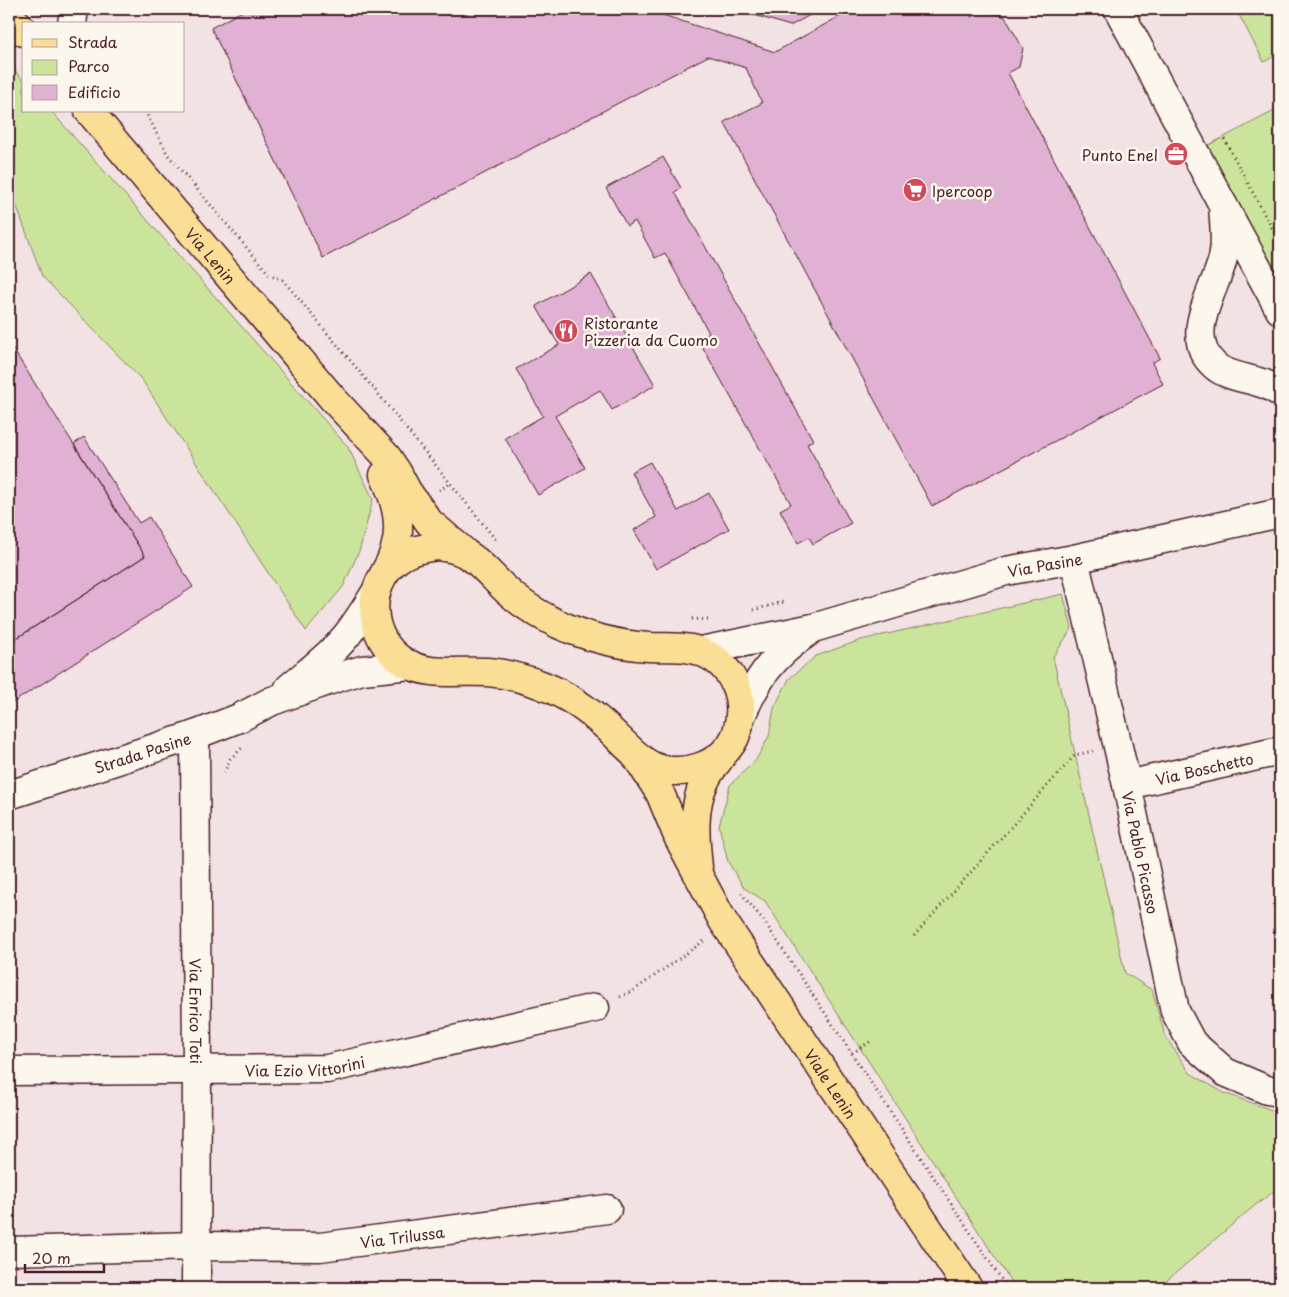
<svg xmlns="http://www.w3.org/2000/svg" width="1289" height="1297" viewBox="0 0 1289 1297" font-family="'Playpen Sans',sans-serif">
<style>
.green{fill:#cbe49b;stroke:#8a8263}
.building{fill:#e0b1d2;stroke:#4a1f2b}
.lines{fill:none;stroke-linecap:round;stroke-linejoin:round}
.minor-casing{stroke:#4a1f2b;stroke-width:31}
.major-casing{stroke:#4a1f2b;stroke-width:31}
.path{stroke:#4a1f2b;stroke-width:3;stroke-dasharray:1 4;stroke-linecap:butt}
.minor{stroke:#fbf7ec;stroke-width:28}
.major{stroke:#fbde96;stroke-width:28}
.labels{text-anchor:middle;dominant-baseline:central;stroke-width:5;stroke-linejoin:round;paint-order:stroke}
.poi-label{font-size:15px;fill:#4a1f2b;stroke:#fbf7ec;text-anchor:start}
.street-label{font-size:15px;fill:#4a1f2b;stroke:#fbf7ec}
</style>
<rect width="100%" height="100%" fill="#f3e2e4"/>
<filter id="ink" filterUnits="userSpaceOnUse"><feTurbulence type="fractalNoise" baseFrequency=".02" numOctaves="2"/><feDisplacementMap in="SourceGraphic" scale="10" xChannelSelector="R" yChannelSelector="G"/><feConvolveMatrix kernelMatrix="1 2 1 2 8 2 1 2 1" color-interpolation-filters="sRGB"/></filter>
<g filter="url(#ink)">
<path class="green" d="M1236,9h44v44l-16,9z
M9,64l15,17v30h27l297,336 25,52 -13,50 -17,38 -37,44 -164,-251 -100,-104 -33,-91z
M1280,108v184l-79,-143z
M1063,594l9,34 -19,29 72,316 27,17 13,46 25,37 34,20 56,20v74l-27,20 -95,81 -31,-2 -5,2h-107l-250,-387 -21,-13 -16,-26 -9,-36 11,-41 26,-25 13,-24 5,-28 15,-29 27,-23 45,-16z"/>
<path class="building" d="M246,9h399l130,43 78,-43h113l5,8 16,-7 18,7 18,31 -4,19 -11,6 152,285 -8,5 11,21 -231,122 -208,-384 38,-19 -16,-35 -38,-12 -385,202 -112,-230z
M735,9h86l-31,17z
M663,157l18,31 -6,4 138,248 -6,4 44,79 -38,21 -4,-7 -11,6 -18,-33 11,-6 -93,-165 11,-6 -44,-80 -10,5 -20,-37 -8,5 -21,-38z
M591,274l64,111 -43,25 -12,-20 -45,26 30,52 -47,27 -33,-57 38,-22 -27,-47 43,-24 -23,-39z
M9,343l136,213 -136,87z
M84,437l55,86 10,-6 44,70 -184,118v-62l136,-87 -71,-112z
M650,462l28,49 31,-18 20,36 -73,40 -22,-39 22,-13 -25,-45z"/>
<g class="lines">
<g class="minor-casing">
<g id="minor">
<path d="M1118,9l105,196"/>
<path d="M72,24l2,-15"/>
<path d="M1280,310l-57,-105c1,19 4,39 -1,57 -9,31 -39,75 -8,103 12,12 37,13 53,20 5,2 9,5 13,7"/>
<path id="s1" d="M1074,559l53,226 48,226 17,32 33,29 42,18 13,2"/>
<path id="s2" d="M701,651l112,-23 193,-57 68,-12 206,-46"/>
<path d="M289,688c20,-17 42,-33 58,-53 11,-14 20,-29 29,-43"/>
<path d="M741,716c17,-39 31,-59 67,-84"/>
<path id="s3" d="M195,735l2,334 -1,219"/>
<path id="s4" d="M1127,785l153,-34"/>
<path id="s5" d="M9,795l186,-60 44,-17 33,-17 64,-23 26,-8 49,-5"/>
<path id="s6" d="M9,1071l318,-2 268,-61"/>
<path id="s7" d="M9,1251l187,-5 124,1 287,-38"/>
</g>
</g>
<g class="major-casing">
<g id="major">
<path d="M9,14l15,18"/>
<path id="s8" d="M89,111l244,288 54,58 10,15 10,19 22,31 34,29"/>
<path d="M384,475c16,34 21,64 1,97"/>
<path d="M438,546c6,1 13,2 19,4 22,7 36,30 54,44 14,13 31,22 47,30 29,13 59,21 91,23 14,1 28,-1 42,2 39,8 57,46 46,83 -11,34 -60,50 -90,31 -17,-11 -30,-28 -46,-41 -19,-17 -43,-32 -68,-40 -15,-5 -30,-9 -46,-10 -26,-2 -59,5 -83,-10 -37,-23 -40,-77 -6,-103 12,-9 26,-11 40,-13z"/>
<path id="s9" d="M636,756l24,37 19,46 44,82 245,367"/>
<path d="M698,867c-3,-28 -6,-61 7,-86 4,-10 12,-18 18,-27"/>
</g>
</g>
<path class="path" d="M145,111l23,44 101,119 14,6 96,115 117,145
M1224,139l56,104
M439,490l11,-6
M753,610l31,-8
M692,619l16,1
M224,773l6,-14 13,-12
M741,893l23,28 243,367
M914,936l161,-181 18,-4
M620,997l13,-6 71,-50
M852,1053l21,-13"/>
<use href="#minor" class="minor"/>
<use href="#major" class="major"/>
</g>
</g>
<defs>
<g id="office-disc" transform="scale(1.25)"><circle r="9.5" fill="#d1495b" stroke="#fbf7ec"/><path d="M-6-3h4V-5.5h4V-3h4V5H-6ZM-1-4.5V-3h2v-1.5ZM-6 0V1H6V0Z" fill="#fff"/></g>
<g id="supermarket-disc" transform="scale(1.25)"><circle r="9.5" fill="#d1495b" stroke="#fbf7ec"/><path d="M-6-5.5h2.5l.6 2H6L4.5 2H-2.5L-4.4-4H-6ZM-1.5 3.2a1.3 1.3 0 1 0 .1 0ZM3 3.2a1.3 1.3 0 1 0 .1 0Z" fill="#fff"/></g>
<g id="restaurant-disc" transform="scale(1.25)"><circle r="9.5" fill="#d1495b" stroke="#fbf7ec"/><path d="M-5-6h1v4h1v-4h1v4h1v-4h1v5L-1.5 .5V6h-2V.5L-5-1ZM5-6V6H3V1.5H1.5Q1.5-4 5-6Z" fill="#fff"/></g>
</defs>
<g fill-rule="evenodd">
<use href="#office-disc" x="1176" y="154"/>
<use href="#supermarket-disc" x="915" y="190"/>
<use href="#restaurant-disc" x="566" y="331"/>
</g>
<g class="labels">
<g class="poi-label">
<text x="1158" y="154" text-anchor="end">Punto Enel</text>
<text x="932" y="190">Ipercoop</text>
<text x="584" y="322">Ristorante<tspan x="584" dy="17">Pizzeria da Cuomo</tspan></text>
</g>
<g class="street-label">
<text stroke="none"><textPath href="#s8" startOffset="189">Via Lenin</textPath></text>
<text stroke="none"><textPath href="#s2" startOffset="355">Via Pasine</textPath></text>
<text stroke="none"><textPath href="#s5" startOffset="140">Strada Pasine</textPath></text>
<text stroke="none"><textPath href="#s4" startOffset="79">Via Boschetto</textPath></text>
<text stroke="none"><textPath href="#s1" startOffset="301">Via Pablo Picasso</textPath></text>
<text stroke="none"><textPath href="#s3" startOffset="276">Via Enrico Toti</textPath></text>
<text stroke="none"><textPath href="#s6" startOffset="296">Via Ezio Vittorini</textPath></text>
<text stroke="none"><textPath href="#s9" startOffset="382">Viale Lenin</textPath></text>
<text stroke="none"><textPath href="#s7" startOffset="394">Via Trilussa</textPath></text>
</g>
</g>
<rect width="1289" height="1297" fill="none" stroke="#fbf7ec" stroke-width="30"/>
<rect x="15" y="15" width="1259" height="1267" fill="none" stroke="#4a1f2b" stroke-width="2" filter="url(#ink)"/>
<rect x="22" y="22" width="162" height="90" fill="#fbf7ec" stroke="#b4a19f"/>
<rect x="32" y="39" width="25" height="8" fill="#fbde96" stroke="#b4a19f"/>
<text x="68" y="48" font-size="15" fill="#4a1f2b">Strada</text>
<rect x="32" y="60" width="25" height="15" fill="#cbe49b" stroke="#b4a19f"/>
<text x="68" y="72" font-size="15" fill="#4a1f2b">Parco</text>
<rect x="32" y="85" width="25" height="15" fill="#e0b1d2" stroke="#b4a19f"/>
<text x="68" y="98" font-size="15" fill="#4a1f2b">Edificio</text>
<path d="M25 1264v8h79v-8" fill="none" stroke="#4a1f2b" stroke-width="2.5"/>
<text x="32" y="1264" font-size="15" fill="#4a1f2b" stroke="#fbf7ec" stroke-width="4" paint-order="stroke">20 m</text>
</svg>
